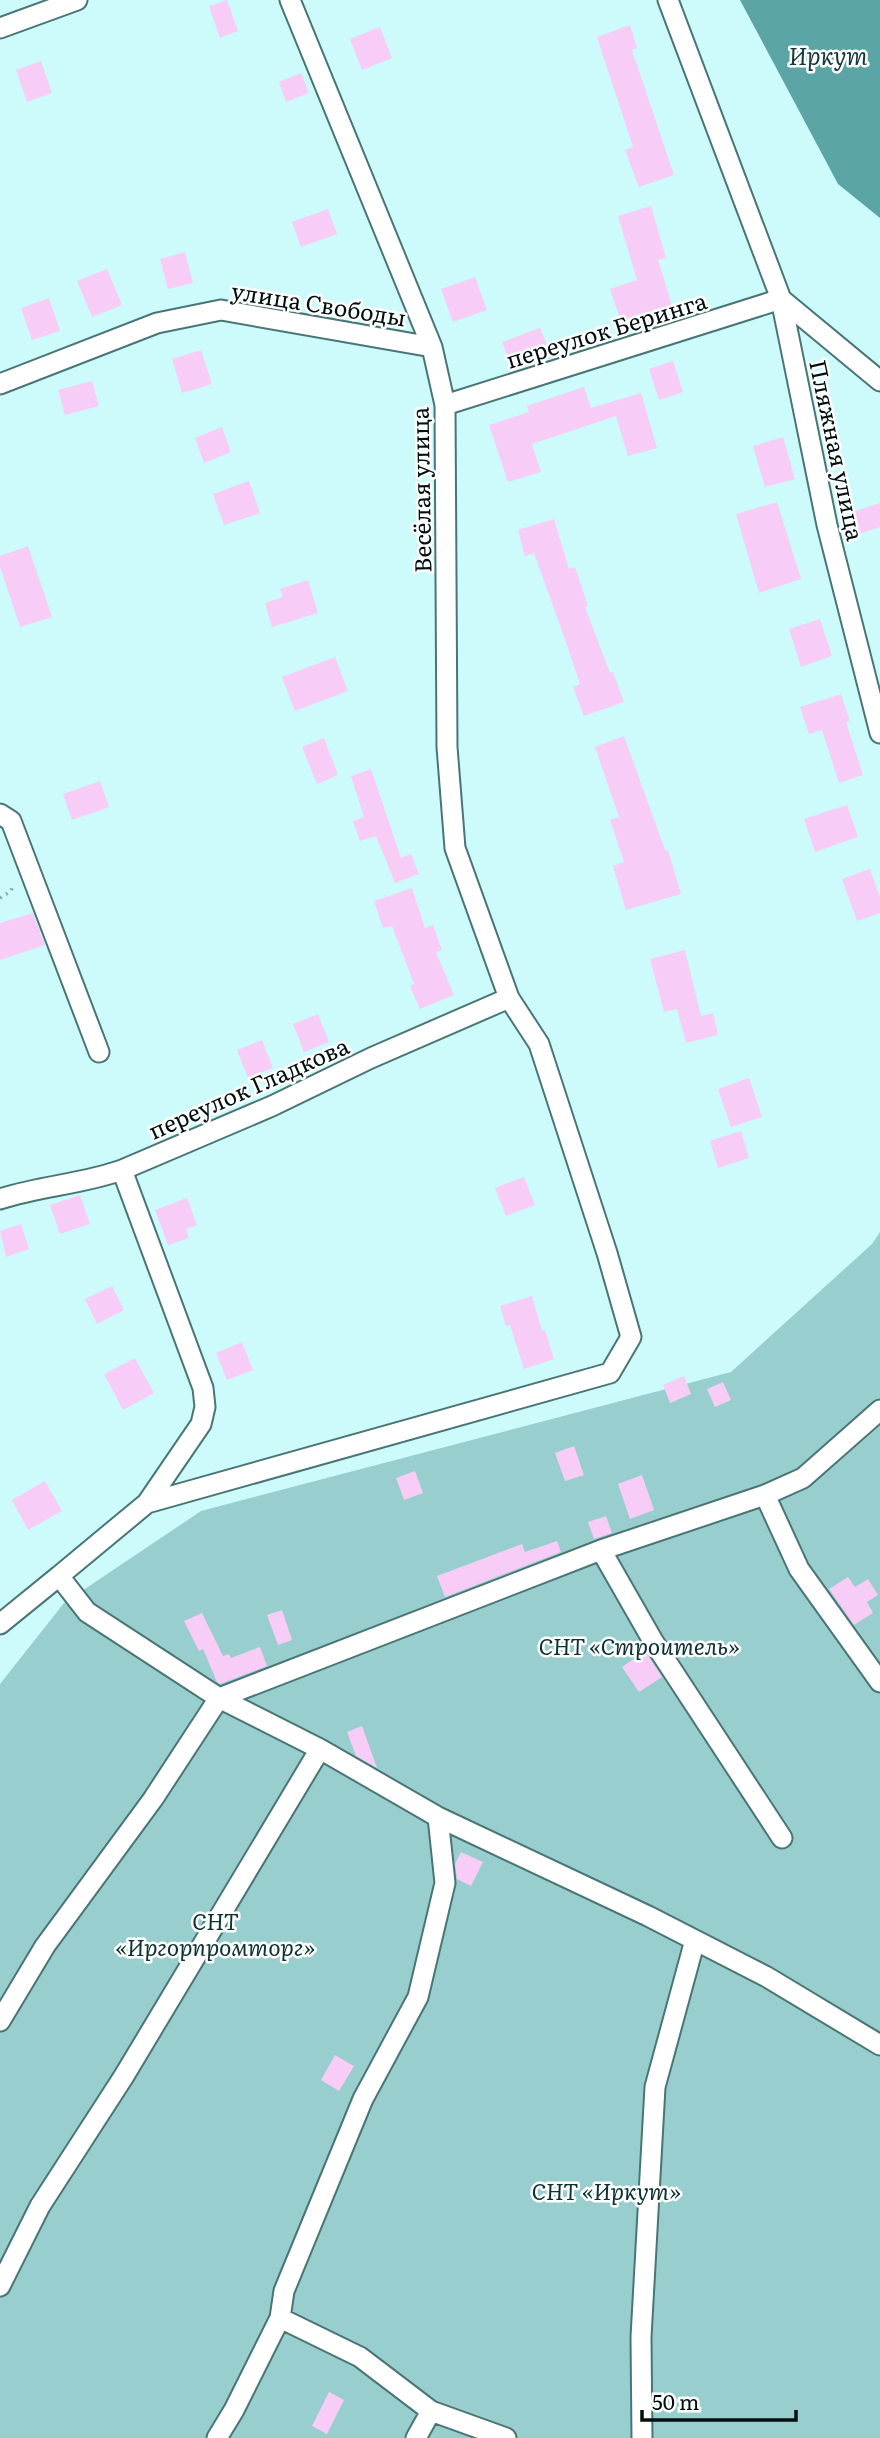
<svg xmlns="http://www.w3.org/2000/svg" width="880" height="2438" viewBox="0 0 880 2438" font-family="Literata,serif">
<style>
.green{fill:#99cece}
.water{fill:#5ba5a6}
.building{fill:#f7ccf7}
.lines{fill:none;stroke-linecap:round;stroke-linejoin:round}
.minor-casing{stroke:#4a7575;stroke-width:23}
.path{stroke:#88abab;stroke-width:3.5;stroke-dasharray:2 5;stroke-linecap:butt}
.minor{stroke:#fff;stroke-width:19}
.labels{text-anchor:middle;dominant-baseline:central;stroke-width:5;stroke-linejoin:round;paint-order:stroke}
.street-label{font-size:23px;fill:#010f0f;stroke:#fff}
.park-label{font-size:23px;font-style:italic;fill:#0d3333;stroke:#fff}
.water-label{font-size:24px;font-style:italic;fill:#163a3b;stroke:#fff}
</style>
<rect width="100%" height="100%" fill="#cdfbfb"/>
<path class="green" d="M880,1232v1206h-880v-754l64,-81 137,-92 530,-139 141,-128z"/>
<path class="water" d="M740,0h140v218l-42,-34z"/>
<path class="building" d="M227,0l11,31 -18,7 -11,-32z
M630,25l7,23 -5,2 42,125 -35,12 -14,-37 8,-3 -36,-110z
M380,27l12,31 -30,12 -12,-31z
M41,61l11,32 -25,9 -11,-32z
M301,73l8,20 -23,9 -7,-20z
M651,206l15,52 -8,2 17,55 -51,16 -14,-42 27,-9 -19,-64z
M328,209l9,25 -36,13 -9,-25z
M185,252l8,31 -25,6 -8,-30z
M107,269l15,36 -30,12 -15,-36z
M475,277l12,33 -34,12 -12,-33z
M49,298l11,33 -28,9 -11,-32z
M540,328l12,30 -39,13 -11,-29z
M201,350l11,34 -30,9 -10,-34z
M673,361l10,31 -24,8 -10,-31z
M92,381l7,25 -34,9 -7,-25z
M584,387l7,21 50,-15 16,55 -29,8 -12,-40 -84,28 9,28 -33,10 -19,-57 40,-13 -2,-6z
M222,427l9,25 -27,11 -9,-25z
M783,437l12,42 -30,8 -12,-41z
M249,481l11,32 -36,12 -11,-31z
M777,502l24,77 -42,14 -23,-79z
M880,503v24l-24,8 -7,-22z
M554,519l15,50 6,-2 13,39 -3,1 25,66 3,-1 11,30 -40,14 -11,-29 7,-3 -13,-39 -33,-92 -9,3 -7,-26z
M28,546l24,71 -32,10 -20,-60v-11z
M308,580l10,33 -46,14 -7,-24 18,-6 -3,-8z
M820,619l12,37 -31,11 -12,-38z
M335,657l13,34 -53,20 -13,-34z
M841,694l9,27 -4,1 17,53 -24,8 -17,-53 -13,4 -9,-27z
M624,736l41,114h3l13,44 -55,16 -13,-44 11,-4 -14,-42 9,-3 -24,-70z
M324,738l14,37 -21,9 -15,-37z
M371,769l30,89 10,-4 8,20 -24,9 -19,-47 -16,5 -7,-20 11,-4 -13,-41z
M100,781l9,26 -37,13 -9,-26z
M847,805l11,32 -43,15 -11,-33z
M870,869l10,28v16l-23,8 -15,-42z
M412,888l13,40 8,-3 9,25 -6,2 18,43 -34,14 -10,-23 4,-2 -22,-58 -9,2 -9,-27z
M33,913l12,32 -45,15v-37z
M685,950l16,66 12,-3 5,22 -32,8 -9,-34 -13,3 -14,-53z
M318,1014l11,28 -25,10 -11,-28z
M262,1040l11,28 -25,10 -11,-28z
M749,1078l13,39 -31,10 -13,-38z
M741,1131l8,27 -31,10 -8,-27z
M524,1177l11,28 -29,11 -11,-28z
M80,1195l10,29 -30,10 -10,-29z
M187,1198l10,27 -11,4 3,9 -21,7 -13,-35z
M21,1224l8,25 -23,8 -6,-26z
M112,1286l12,24 -27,14 -12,-25z
M532,1296l10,35 3,-1 9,29 -30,10 -14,-44 -4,1 -6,-20z
M242,1342l11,28 -26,10 -11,-27z
M135,1358l19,35 -31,17 -19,-36z
M684,1376l7,18 -21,9 -7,-18z
M723,1382l8,18 -16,7 -8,-18z
M574,1446l10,29 -19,6 -10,-28z
M415,1471l8,22 -19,7 -8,-22z
M642,1475l12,35 -24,9 -12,-35z
M45,1481l17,30 -34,19 -16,-30z
M606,1516l6,17 -18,6 -6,-17z
M557,1541l4,11 -116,45 -8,-21 85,-32 3,8z
M848,1577l7,10 13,-8 10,16 -11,7 6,11 -19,12 -25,-36z
M282,1610l10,30 -14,5 -11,-30z
M202,1613l21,43 6,-2 2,4 29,-11 7,19 -47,18 -3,-2 -14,-33 -4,2 -15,-30z
M645,1651l17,26 -23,15 -17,-25z
M362,1726l15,42 -21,-12 -9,-24z
M461,1852l22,10 -12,24 -14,-7 -2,-15z
M335,2055l19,11 -15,25 -18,-11z
M329,2392l15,8 -17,34 -15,-8z"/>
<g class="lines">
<g class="minor-casing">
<path id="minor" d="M668,0l113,299 46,226 53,208
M0,28l77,-28
M0,384l157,-61 64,-13 211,37
M445,405l336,-106 99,82
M0,814l11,7 88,231
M0,1199c40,-13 83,-15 122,-29l150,-64 99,-48 138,-60
M765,1495l34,74 81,113
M147,1503l463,-130 21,-36 -24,-84 -68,-209 -30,-46 -54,-150 -8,-101 -2,-342 -13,-58 -142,-347
M601,1550l52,91 129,197
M59,1576l88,-73 54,-79 4,-17 -2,-19 -81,-218
M0,1624l59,-48 28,36 132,86 101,51 118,68 210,99 119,61 113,68
M0,2021l45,-75 108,-147 66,-101 382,-148 164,-55 38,-17 77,-68
M0,2286l40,-80 84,-130 196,-327
M280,2318l80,39 71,54 75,27
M217,2438l17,-28 46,-92 4,-27 79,-192 55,-102 27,-114 -7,-66
M416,2438l15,-27
M642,2438l-1,-101 14,-250 40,-147"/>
</g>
<path class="path" d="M0,898l11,-7 2,-6"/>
<use href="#minor" class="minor"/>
</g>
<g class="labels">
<g class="street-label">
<text transform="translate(319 303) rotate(9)">улица Свободы</text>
<text transform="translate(606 329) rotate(-17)">переулок Беринга</text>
<text transform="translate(838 450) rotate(78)">Пляжная улица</text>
<text transform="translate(420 490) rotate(-91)">Весёлая улица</text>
<text transform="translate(248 1087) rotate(-24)">переулок Гладкова</text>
</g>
<g class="park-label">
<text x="639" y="1645">СНТ «Строитель»</text>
<text x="215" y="1920">СНТ<tspan x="215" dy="26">«Иргорпромторг»</tspan></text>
<text x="606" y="2190">СНТ «Иркут»</text>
</g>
<g class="water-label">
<text x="828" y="54">Иркут</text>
</g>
</g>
<path d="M642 2410v10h154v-10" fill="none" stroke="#010f0f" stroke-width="3.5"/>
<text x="652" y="2410" font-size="21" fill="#010f0f" stroke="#ffffff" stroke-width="5" paint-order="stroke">50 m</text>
</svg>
